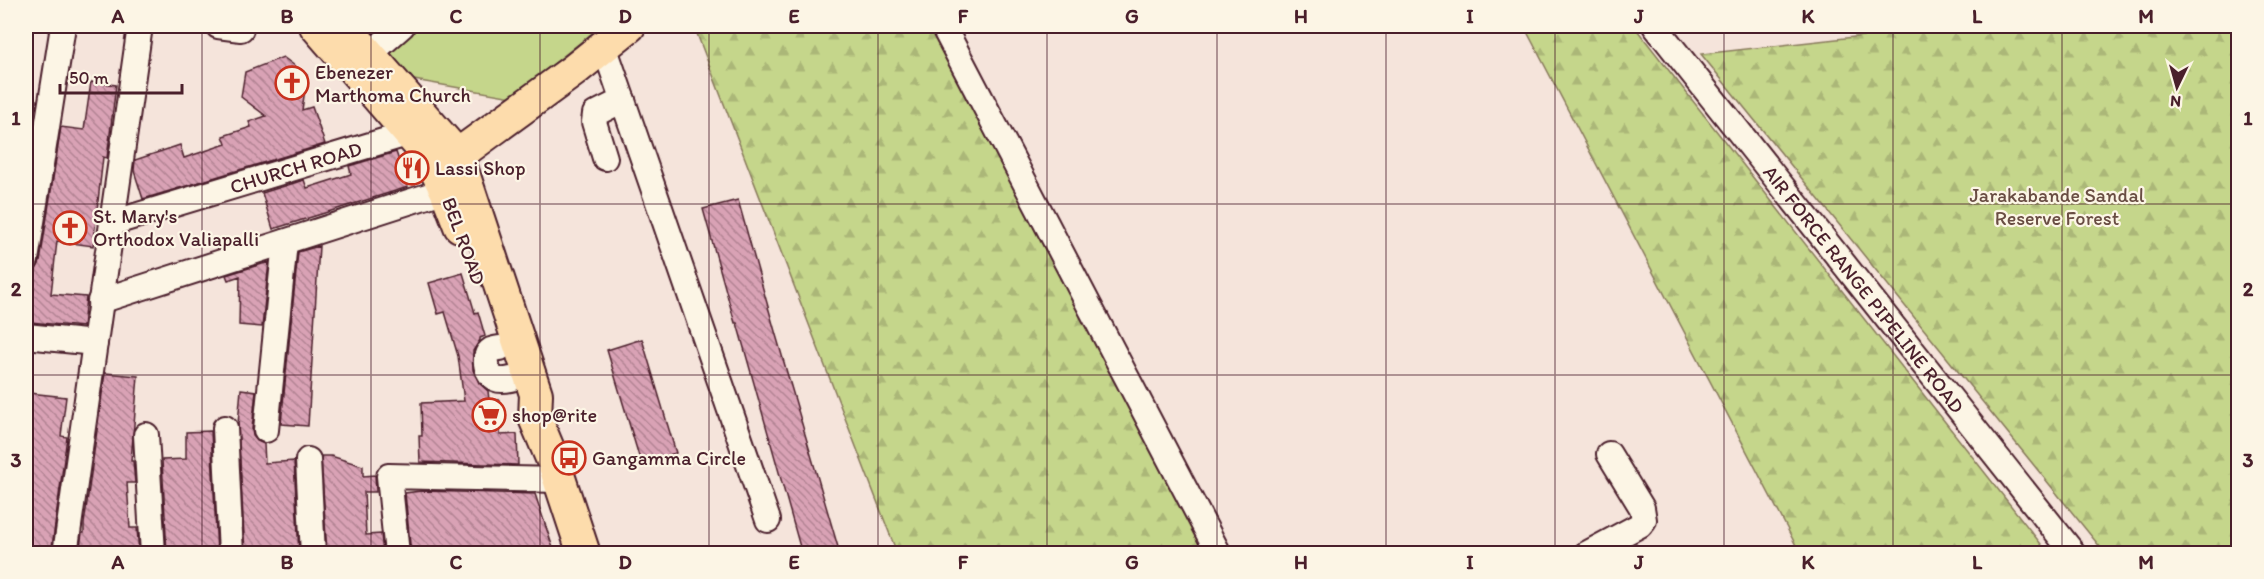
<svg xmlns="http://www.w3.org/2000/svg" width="2264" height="579" viewBox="0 0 2264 579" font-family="Itim,sans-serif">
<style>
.grass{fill:#c5d68b;stroke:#887a5b;stroke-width:1.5}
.forest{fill:url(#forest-firs);stroke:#887a5b;stroke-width:1.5}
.building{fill:url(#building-back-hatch);stroke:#4a1f2b;stroke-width:1.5}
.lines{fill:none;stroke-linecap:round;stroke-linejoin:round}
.minor-casing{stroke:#4a1f2b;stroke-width:28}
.major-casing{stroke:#4a1f2b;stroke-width:36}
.minor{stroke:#fcf5e5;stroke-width:24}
.major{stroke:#fddcac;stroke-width:32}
.grid{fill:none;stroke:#4a1f2b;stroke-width:1.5;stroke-opacity:0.55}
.labels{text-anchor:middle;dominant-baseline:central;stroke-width:4.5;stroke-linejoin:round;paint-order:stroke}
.poi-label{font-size:20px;fill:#4a1f2b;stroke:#fcf5e5;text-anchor:start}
.street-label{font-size:20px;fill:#4a1f2b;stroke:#fcf5e5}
.park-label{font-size:20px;fill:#694d43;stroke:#fcf5e5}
.neatline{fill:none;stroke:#4a1f2b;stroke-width:2}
.grid-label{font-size:20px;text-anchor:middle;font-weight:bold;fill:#4a1f2b}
</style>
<defs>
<pattern id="forest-firs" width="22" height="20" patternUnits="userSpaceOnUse" patternTransform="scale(1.5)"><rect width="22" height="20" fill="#c5d68b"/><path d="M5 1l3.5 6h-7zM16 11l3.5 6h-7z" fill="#abb778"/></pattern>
<pattern id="building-back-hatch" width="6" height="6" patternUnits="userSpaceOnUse" patternTransform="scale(1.5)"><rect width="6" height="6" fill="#d9a2b5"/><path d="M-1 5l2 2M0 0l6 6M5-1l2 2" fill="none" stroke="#b28393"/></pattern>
</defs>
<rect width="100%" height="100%" fill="#f5e4db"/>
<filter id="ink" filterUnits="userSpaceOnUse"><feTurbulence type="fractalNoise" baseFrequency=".0167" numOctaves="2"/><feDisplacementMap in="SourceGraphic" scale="12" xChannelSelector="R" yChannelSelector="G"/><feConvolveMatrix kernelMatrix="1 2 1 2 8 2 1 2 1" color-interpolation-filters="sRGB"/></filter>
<g filter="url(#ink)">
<path class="grass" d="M409,26h192l-89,71 -121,-21 -17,-18z"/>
<path class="forest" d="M694,26h255l271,527h-323z
M1524,26h110l414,527h-248z
M1954,26h284v527h-133l-404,-499z"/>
<path class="building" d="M283,57l24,18 -5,35 10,-3 13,37 -182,55 -9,-28 1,-11 45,-15 4,13 42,-14 -3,-8 28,-9 -2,-5 17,-6 -25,-19 4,-25z
M91,82l25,3 -9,73 -4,-1 -10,89 -36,-5 -6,53 35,3 -3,30 -53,-5 6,-52 4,-8 21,-135 23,3z
M396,152l12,35 -135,42 -11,-36 42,-13 3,8 44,-14 -2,-8z
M738,200l38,135 64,219h-38l-65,-231h-2l-32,-114z
M319,246l-11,180 -27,-2 17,-172z
M269,262l-7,65 -23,-2 1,-49 -12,4 -2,-5z
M463,273l12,40 3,-1 7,24 -5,2v2l-7,11v19l6,13 9,8 1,9h10l1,35 17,-1 1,31 -98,-3 -1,-26h3l-1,-33 43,-2 -6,-45 -13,-44 -7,2 -9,-31z
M642,339l34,114 -35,10 -34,-113z
M105,373l33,3 -7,85h2l2,22h-8l3,45h7l2,26h-60l3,-21h2v-9z
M241,389l15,2 -4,38 1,7 4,5 7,3 1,19 29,-2 5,93h-54l-7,-130z
M29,393l37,4 -5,39 6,1 -16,117h-25l4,-53h-4v-72z
M211,431l6,123h-50l-5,-94 24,-1v-27z
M321,456h10l32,10v10l12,-1 1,17h-12l2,43 15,-1 2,20h-56z
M421,491l114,3 20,60h-144l-6,-61z"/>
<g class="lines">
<g class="minor-casing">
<g id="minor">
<path d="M218,26l23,3"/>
<path d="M943,26l276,528"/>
<path id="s1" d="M1655,26l419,528"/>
<path d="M604,46l164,474"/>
<path d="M369,55l33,-29"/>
<path d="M605,158l-11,-36 1,-8 28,-14"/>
<path id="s2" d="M112,223l298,-90"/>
<path d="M26,260l37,-234"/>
<path d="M100,301l346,-111"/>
<path d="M26,336l69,7"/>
<path d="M500,348c-3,0 -6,1 -9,2 -10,6 -4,26 5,29 5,2 10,1 15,0"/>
<path d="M225,428l6,126"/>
<path d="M266,430l19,-188"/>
<path d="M146,435l7,119"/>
<path d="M308,460l5,94"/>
<path d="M65,554l75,-528"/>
<path d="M397,554l-8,-78 170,4"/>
<path d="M1586,554l54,-29 4,-5 -2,-12 -33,-54"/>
</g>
</g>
<g class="major-casing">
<path id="major" d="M316,26l113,130 17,34 14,36
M344,26l113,129 79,239 -1,24 19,45 30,91
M440,168l133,-97 56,-45"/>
</g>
<use href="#minor" class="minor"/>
<use href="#major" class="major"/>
</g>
</g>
<path class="grid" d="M202,26v528M371,26v528M540,26v528M709,26v528M878,26v528M1047,26v528M1217,26v528M1386,26v528M1555,26v528M1724,26v528M1893,26v528M2062,26v528M26,204h2212M26,375h2212"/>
<defs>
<g id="church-ring" transform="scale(1.725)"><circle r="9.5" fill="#fcf5e5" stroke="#c8321e" stroke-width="1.5"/><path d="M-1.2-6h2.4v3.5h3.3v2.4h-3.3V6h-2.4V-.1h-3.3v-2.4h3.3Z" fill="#c8321e"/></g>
<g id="restaurant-ring" transform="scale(1.725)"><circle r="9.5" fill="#fcf5e5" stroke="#c8321e" stroke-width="1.5"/><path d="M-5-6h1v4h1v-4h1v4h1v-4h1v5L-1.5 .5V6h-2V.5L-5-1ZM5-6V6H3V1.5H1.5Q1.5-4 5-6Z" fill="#c8321e"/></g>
<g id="supermarket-ring" transform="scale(1.725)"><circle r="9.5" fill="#fcf5e5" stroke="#c8321e" stroke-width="1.5"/><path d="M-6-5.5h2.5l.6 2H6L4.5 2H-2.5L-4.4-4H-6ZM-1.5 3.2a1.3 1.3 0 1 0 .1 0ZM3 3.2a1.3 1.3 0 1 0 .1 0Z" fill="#c8321e"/></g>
<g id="bus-ring" transform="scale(1.725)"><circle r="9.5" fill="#fcf5e5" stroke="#c8321e" stroke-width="1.5"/><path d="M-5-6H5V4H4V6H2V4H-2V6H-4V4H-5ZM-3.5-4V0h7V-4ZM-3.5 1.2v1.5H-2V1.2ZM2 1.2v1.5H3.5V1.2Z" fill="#c8321e"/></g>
</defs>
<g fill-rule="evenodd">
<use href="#church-ring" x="292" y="83"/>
<use href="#restaurant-ring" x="412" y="168"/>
<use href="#church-ring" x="70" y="228"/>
<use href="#supermarket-ring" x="489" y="415"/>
<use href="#bus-ring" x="569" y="458"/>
</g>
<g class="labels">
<g class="poi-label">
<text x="315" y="72">Ebenezer<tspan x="315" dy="23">Marthoma Church</tspan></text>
<text x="435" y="168">Lassi Shop</text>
<text x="93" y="216">St. Mary's<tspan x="93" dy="23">Orthodox Valiapalli</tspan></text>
<text x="512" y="415">shop@rite</text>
<text x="592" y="458">Gangamma Circle</text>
</g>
<g class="street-label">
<text stroke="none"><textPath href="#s2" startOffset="192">CHURCH ROAD</textPath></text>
<text transform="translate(464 241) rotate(70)">BEL ROAD</text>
<text stroke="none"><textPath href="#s1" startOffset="336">AIR FORCE RANGE PIPELINE ROAD</textPath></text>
</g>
<g class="park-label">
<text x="2057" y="195">Jarakabande Sandal<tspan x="2057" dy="23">Reserve Forest</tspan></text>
</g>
</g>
<rect width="2264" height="579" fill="none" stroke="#fcf5e5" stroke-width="66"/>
<g transform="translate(2177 87) rotate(185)" stroke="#fcf5e5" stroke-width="4.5" paint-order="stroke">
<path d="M0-4.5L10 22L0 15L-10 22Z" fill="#4a1f2b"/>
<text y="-9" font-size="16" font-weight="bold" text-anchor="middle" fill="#4a1f2b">N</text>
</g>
<path d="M60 84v9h122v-9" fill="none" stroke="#4a1f2b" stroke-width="3"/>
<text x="69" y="84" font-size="18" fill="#4a1f2b" stroke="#fcf5e5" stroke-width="4.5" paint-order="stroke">50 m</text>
<rect x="33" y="33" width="2198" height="513" class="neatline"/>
<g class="grid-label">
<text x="118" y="23">A</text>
<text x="287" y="23">B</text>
<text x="456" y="23">C</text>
<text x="625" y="23">D</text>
<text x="794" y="23">E</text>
<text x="963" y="23">F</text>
<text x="1132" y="23">G</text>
<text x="1301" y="23">H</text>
<text x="1470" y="23">I</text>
<text x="1639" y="23">J</text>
<text x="1808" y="23">K</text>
<text x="1977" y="23">L</text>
<text x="2146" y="23">M</text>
<text x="16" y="125">1</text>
<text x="2248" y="125">1</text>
<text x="16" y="296">2</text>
<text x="2248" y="296">2</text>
<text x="16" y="467">3</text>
<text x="2248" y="467">3</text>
<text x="118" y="569">A</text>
<text x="287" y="569">B</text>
<text x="456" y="569">C</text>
<text x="625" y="569">D</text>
<text x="794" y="569">E</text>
<text x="963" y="569">F</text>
<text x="1132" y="569">G</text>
<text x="1301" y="569">H</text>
<text x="1470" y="569">I</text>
<text x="1639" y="569">J</text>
<text x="1808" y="569">K</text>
<text x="1977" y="569">L</text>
<text x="2146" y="569">M</text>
</g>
</svg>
